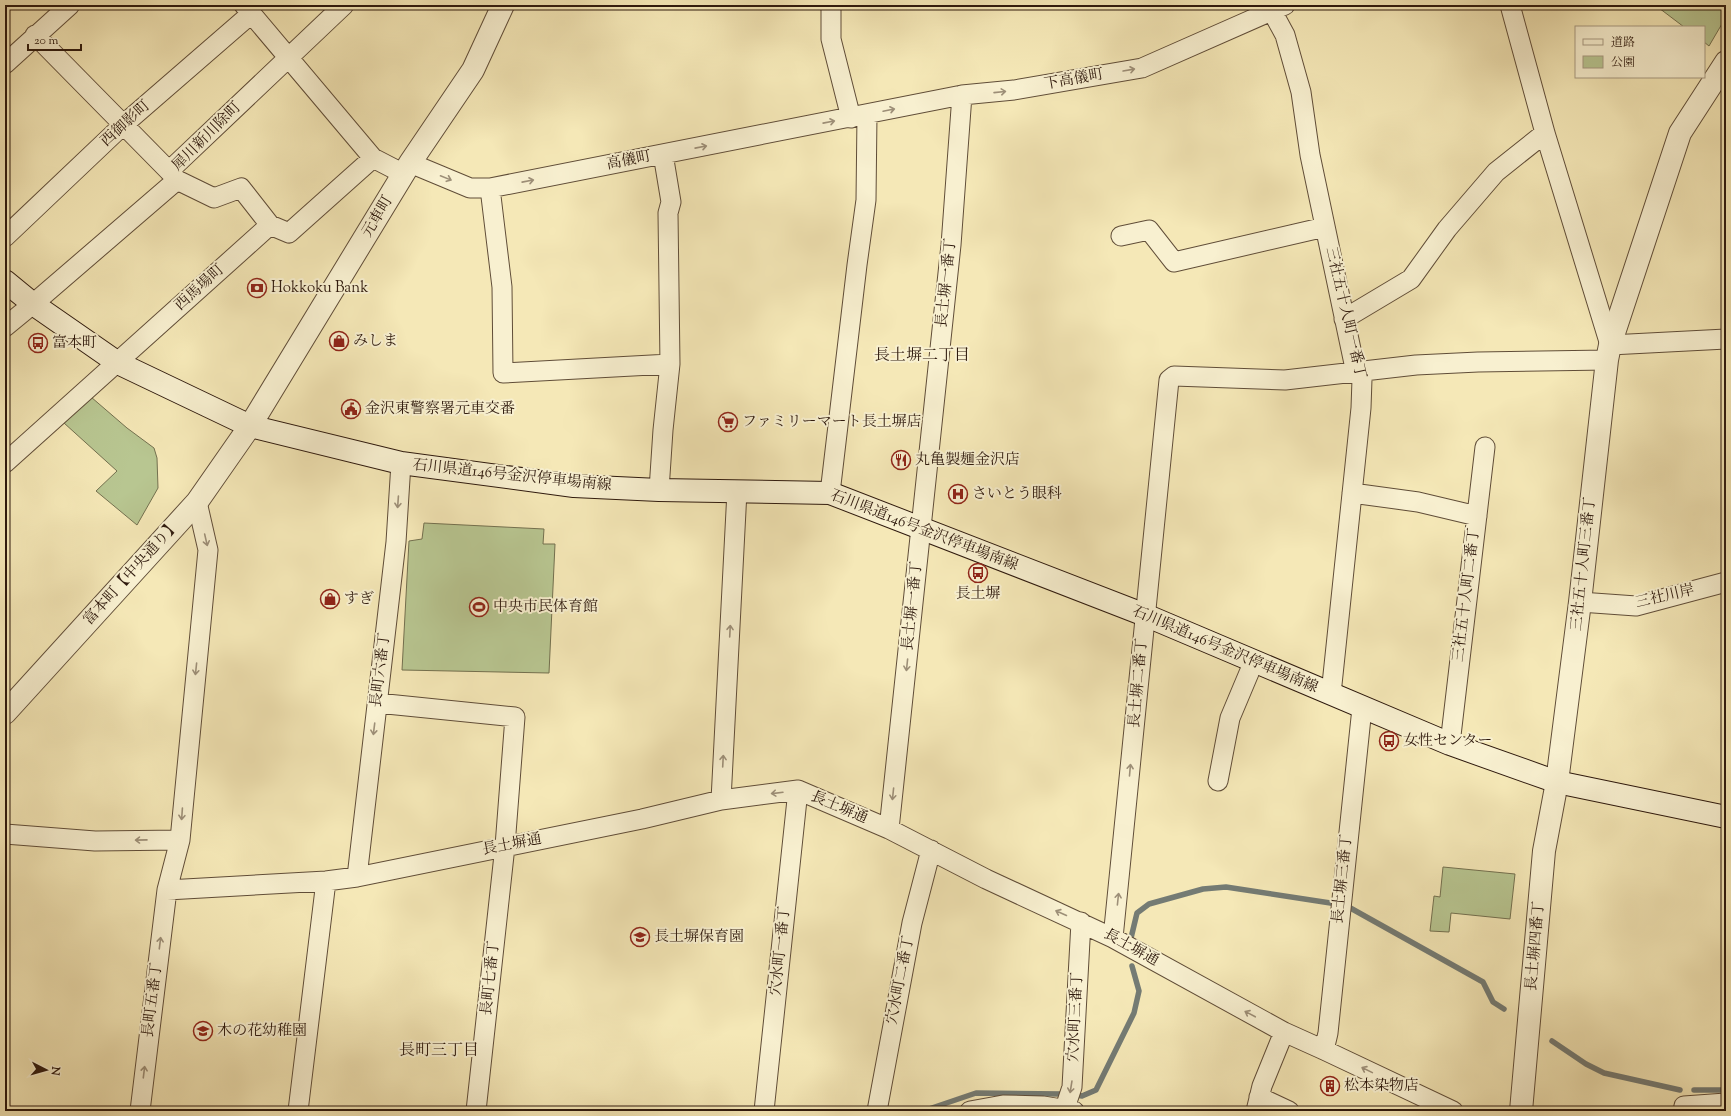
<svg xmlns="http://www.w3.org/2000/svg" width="1731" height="1116" viewBox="0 0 1731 1116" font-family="'Sorts Mill Goudy','Noto Serif JP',serif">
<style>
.green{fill:#b8c691;stroke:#73704f}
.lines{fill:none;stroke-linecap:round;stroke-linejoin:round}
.stream{stroke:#747b74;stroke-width:5.5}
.minor-casing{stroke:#604d38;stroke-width:21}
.tertiary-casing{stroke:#604d38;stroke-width:24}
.secondary-casing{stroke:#2e190d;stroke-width:24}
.minor{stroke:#f8f0d0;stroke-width:19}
.tertiary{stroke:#f8f0d0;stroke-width:22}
.secondary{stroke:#f8f0d0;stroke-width:22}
.oneway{stroke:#9d8f78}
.labels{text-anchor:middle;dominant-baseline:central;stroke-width:4;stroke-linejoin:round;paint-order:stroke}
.street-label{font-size:15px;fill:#2e190d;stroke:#f8f0d0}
.poi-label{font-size:15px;fill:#2e190d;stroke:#f8f0d0;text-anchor:start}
.neighbourhood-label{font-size:16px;fill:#2e190d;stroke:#f8f0d0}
</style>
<rect width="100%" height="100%" fill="#f5e8b7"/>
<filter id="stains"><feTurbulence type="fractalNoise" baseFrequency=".005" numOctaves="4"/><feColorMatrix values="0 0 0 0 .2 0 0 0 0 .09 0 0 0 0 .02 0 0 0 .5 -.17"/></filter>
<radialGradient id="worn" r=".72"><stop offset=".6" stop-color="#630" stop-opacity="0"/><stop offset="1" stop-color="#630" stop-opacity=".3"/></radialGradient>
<path class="green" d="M1655,5h63l8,6v6l-17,29 -5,-4v-15h-20z
M91,397l36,31 27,20 3,10 1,30 -21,37 -41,-34 21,-20 -53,-48z
M424,523l120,6 -1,15h12l-6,129 -147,-3 7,-129 13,-2z
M1443,867l72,7 -5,45 -59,-6 -2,19 -19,-1 4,-35 6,1z"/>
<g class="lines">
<path class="stream" d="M1345,905l138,77 10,20 11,7
M1131,938l6,-25 12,-9 54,-15 23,-2 111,17
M1552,1041l34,23 18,9 76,17
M1694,1090h32
M1076,1095l6,1 14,-6 38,-77 5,-22 -7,-25
M923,1111l53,-18 86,1"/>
<g class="minor-casing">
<path id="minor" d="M244,5l129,153
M831,5v34l20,79
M1510,5l35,128 65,212 116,-6
M1272,11l13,24 16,57 9,63 46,218 6,6 -1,29 -30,286
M35,35l134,136
M5,64l65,-59
M410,163l60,25h20l472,-93 52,-5 128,-22 143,-63
M177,180l37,18 27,-10 29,37
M490,188l12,99 1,86 167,-9
M1121,236l28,-6 25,32 151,-35
M5,237l118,-112 128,-111
M1344,319l67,-40 36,-50 49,-57 49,-39
M5,327l28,-23 144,-124 -8,-9 175,-166
M5,463l265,-238 19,8 84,-75 31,16
M659,490l4,-60 7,-66 -2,-151 3,-11 -8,-48
M830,493l27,-228 9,-65 1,-85
M1352,493l66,9 59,14
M1580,602l56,4 90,-24
M377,703l138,14 -10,129 -29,265
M1450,744l35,-297
M1218,781l12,-63 24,-57
M721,800l16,-309
M889,829l62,-584 11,-150
M5,834l90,7 85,-1
M357,877l39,-335 5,-79
M167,890l159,-9 31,-4 285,-58 79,-19 77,-10 91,39 97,50 127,59 171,94 40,18 129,61
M1113,938l56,-558 5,-4 111,4 131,-15 62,-3 129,-2
M1324,1050l4,-17 34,-325
M1259,1097l30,14
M140,1111l27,-221 13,-50 28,-290 -11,-48
M298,1111l28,-230
M764,1111l34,-321
M877,1111l35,-188 19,-73
M970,1111l33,-6 40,1 31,5
M1064,1111l8,-24 9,-165
M1256,1111l6,-25 22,-54
M1683,1111l1,-5 42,-3"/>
</g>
<g class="tertiary-casing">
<path id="tertiary" d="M5,713l192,-211 53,-76 160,-263 63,-93 30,-65
M1521,1111l23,-260 13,-69 23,-180 27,-242 3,-15 70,-212 46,-71"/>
</g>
<g class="secondary-casing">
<path id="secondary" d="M5,281l28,23 85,59 132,63 151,37 173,23 85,4 171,3 315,122 305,129 107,38 169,35"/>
</g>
<use href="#minor" class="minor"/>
<use href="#tertiary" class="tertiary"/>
<use href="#secondary" class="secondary"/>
</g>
<defs><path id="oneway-shaft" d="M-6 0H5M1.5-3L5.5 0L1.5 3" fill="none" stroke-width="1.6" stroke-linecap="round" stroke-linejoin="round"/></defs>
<g class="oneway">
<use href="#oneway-shaft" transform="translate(1129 70) rotate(-10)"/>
<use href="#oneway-shaft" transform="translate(1000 92) rotate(-6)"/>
<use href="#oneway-shaft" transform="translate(889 110) rotate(-12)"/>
<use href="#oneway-shaft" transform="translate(829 122) rotate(-11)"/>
<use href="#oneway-shaft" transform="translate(701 147) rotate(-11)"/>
<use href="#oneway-shaft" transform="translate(446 178) rotate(22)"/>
<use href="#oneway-shaft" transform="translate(528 181) rotate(-11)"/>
<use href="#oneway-shaft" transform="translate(398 502) rotate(94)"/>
<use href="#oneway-shaft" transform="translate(206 540) rotate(77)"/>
<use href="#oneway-shaft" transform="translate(730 631) rotate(-87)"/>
<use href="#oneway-shaft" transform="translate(907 665) rotate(96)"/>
<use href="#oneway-shaft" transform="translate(196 669) rotate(96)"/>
<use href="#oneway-shaft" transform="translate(374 729) rotate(97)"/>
<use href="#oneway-shaft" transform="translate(723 761) rotate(-87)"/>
<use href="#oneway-shaft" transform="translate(1130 770) rotate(-85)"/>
<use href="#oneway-shaft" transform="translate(777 793) rotate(173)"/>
<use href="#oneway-shaft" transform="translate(893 794) rotate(96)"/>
<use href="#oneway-shaft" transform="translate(182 814) rotate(94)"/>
<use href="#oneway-shaft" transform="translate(141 840) rotate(179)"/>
<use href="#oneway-shaft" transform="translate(1118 899) rotate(-84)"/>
<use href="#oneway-shaft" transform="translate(1061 913) rotate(-156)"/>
<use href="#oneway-shaft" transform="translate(160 943) rotate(-83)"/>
<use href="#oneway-shaft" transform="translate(1250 1014) rotate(-152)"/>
<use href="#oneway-shaft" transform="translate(1367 1070) rotate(-154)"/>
<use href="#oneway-shaft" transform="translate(144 1072) rotate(-83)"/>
<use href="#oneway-shaft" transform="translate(1071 1087) rotate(99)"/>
</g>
<defs>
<g id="bank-ring" transform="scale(1)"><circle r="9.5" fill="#f8f0d0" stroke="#8f2418" stroke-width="1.5"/><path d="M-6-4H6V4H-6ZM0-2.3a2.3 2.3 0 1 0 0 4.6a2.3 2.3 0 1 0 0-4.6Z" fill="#8f2418"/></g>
<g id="shop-ring" transform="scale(1)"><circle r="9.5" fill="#f8f0d0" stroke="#8f2418" stroke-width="1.5"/><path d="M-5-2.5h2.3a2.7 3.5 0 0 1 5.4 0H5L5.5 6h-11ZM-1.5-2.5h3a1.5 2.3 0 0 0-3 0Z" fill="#8f2418"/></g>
<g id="bus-ring" transform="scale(1)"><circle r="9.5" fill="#f8f0d0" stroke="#8f2418" stroke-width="1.5"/><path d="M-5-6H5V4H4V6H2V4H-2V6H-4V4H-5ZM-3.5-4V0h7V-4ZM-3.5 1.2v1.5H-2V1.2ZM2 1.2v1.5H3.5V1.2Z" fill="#8f2418"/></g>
<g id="civic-ring" transform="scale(1)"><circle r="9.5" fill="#f8f0d0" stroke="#8f2418" stroke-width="1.5"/><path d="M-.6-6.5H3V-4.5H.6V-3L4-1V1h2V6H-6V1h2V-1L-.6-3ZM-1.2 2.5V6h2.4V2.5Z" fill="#8f2418"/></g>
<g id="supermarket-ring" transform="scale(1)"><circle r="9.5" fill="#f8f0d0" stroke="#8f2418" stroke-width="1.5"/><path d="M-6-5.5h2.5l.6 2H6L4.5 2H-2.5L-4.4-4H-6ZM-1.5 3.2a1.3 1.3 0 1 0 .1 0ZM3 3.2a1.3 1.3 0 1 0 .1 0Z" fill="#8f2418"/></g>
<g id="restaurant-ring" transform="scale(1)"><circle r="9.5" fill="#f8f0d0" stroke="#8f2418" stroke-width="1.5"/><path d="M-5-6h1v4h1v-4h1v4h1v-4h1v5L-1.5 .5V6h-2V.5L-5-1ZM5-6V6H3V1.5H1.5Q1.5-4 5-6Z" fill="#8f2418"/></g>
<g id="hospital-ring" transform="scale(1)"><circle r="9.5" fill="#f8f0d0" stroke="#8f2418" stroke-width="1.5"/><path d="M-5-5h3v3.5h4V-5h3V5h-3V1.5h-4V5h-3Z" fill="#8f2418"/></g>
<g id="stadium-ring" transform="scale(1)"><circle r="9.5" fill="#f8f0d0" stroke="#8f2418" stroke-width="1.5"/><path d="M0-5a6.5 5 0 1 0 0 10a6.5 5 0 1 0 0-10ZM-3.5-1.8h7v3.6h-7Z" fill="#8f2418"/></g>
<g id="school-ring" transform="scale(1)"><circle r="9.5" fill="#f8f0d0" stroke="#8f2418" stroke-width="1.5"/><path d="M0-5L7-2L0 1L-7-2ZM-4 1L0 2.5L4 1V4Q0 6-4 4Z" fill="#8f2418"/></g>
<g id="building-ring" transform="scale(1)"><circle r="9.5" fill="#f8f0d0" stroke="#8f2418" stroke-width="1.5"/><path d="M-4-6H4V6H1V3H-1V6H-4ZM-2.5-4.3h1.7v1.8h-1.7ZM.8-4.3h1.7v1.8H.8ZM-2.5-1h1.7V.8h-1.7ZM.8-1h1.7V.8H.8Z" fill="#8f2418"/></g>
</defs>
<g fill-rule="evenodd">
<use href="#bank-ring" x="257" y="288"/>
<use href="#shop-ring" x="339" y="341"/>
<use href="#bus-ring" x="38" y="343"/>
<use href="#civic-ring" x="351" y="409"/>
<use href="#supermarket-ring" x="728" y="422"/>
<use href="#restaurant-ring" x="901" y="460"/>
<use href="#hospital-ring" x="958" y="494"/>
<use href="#bus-ring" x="978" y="573"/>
<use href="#shop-ring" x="330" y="599"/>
<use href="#stadium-ring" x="479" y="607"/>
<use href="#bus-ring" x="1389" y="741"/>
<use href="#school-ring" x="640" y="937"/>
<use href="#school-ring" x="203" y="1031"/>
<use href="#building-ring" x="1330" y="1086"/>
</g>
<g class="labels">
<g class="street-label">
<text transform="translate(1074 80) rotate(-10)">下高儀町</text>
<text transform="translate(126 124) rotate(-42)">西御影町</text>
<text transform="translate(207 137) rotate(-45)">犀川新川除町</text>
<text transform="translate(629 161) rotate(-11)">高儀町</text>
<text transform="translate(378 217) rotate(-59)">元車町</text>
<text transform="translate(947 283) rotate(-84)">長土塀一番丁</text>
<text transform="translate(200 288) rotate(-42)">西馬場町</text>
<text transform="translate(1345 313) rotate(77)">三社五十人町一番丁</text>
<text transform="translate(512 476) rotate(6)">石川県道146号金沢停車場南線</text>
<text transform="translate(924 531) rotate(21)">石川県道146号金沢停車場南線</text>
<text transform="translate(1584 564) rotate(-84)">三社五十人町三番丁</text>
<text transform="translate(132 573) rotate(-48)">富本町【中央通り】</text>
<text transform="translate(1467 595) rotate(-83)">三社五十人町二番丁</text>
<text transform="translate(1665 597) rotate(-13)">三社川岸</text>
<text transform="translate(913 606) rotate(-84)">長土塀一番丁</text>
<text transform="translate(1225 650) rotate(23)">石川県道146号金沢停車場南線</text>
<text transform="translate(381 670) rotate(-83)">長町六番丁</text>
<text transform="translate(1139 683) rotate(-85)">長土塀二番丁</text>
<text transform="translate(839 808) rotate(23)">長土塀通</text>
<text transform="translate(512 845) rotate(-11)">長土塀通</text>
<text transform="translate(1343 879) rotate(-84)">長土塀三番丁</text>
<text transform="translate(1536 946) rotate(-85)">長土塀四番丁</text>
<text transform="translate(1131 948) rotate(29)">長土塀通</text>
<text transform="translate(781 951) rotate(-84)">穴水町一番丁</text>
<text transform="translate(491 978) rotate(-84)">長町七番丁</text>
<text transform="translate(901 980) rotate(-79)">穴水町二番丁</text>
<text transform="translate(153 1000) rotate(-83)">長町五番丁</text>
<text transform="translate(1076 1017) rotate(-87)">穴水町三番丁</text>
</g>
<g class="poi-label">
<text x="271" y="288">Hokkoku Bank</text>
<text x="353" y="341">みしま</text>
<text x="52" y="343">富本町</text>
<text x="365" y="409">金沢東警察署元車交番</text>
<text x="742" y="422">ファミリーマート長土塀店</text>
<text x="915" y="460">丸亀製麺金沢店</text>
<text x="972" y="494">さいとう眼科</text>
<text x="978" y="594" text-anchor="middle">長土塀</text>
<text x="344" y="599">すぎ</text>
<text x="493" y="607">中央市民体育館</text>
<text x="1403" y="741">女性センター</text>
<text x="654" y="937">長土塀保育園</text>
<text x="217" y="1031">木の花幼稚園</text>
<text x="1344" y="1086">松本染物店</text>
</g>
<g class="neighbourhood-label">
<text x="922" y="356">長土塀二丁目</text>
<text x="439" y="1051">長町三丁目</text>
</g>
</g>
<rect width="1731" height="1116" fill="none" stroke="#f5e8b7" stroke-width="20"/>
<rect x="6" y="6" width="1719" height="1104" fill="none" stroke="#2e190d" stroke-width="2"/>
<rect x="10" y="10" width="1711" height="1096" fill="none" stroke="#2e190d"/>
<rect x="1575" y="26" width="130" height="52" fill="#f8f0d0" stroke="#a79a82"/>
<rect x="1583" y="39" width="20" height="6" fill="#f8f0d0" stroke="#a79a82"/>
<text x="1611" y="46" font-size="12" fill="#2e190d">道路</text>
<rect x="1583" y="56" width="20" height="12" fill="#b8c691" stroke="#a79a82"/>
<text x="1611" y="66" font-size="12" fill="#2e190d">公園</text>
<g transform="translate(46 1070) rotate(96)" stroke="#f8f0d0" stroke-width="3" paint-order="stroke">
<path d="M0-3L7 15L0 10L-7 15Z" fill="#2e190d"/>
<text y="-6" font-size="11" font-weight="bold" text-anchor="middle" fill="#2e190d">N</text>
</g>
<path d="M28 44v6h53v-6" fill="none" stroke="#2e190d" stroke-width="2"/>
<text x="34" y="44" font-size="12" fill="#2e190d" stroke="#f8f0d0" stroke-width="3" paint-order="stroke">20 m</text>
<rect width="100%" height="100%" filter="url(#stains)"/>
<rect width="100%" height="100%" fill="url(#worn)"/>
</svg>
